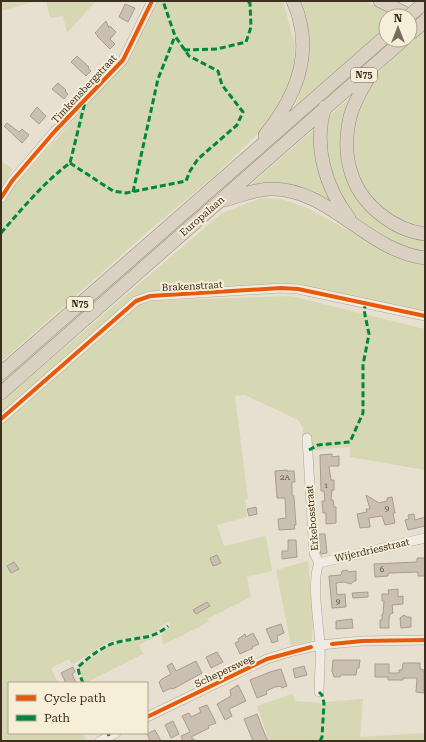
<svg xmlns="http://www.w3.org/2000/svg" width="426" height="742" viewBox="0 0 426 742" font-family="'Roboto Serif',serif">
<style>
.green{fill:#d6d7b3}
.building{fill:#cbbfb2;stroke:#a89c90}
.lines{fill:none;stroke-linecap:round;stroke-linejoin:round}
.minor-casing{stroke:#ada599;stroke-width:10}
.highway-casing{stroke:#928b80;stroke-width:14}
.minor{stroke:#efebe3;stroke-width:9}
.highway{stroke:#dad1c2;stroke-width:13}
.highway-bridge-casing{stroke:#928b80;stroke-width:14;stroke-linecap:butt}
.highway-bridge{stroke:#dad1c2;stroke-width:13}
.quiet{stroke:#00873e;stroke-width:3;stroke-dasharray:6 3;stroke-linecap:butt}
.cycleway-casing{stroke:#f7eed8;stroke-width:6}
.cycleway{stroke:#e8590c;stroke-width:4}
.labels{text-anchor:middle;dominant-baseline:central;stroke-width:4;stroke-linejoin:round;paint-order:stroke}
.number-label{font-size:8px;fill:#605244}
.shield{fill:#f7eed8;stroke:#756857;stroke-width:1}
.shield-label{font-size:9px;font-weight:bold;fill:#3d2e20}
.street-label{font-size:10px;fill:#3d2e20;stroke:#f7eed8}
</style>
<rect width="100%" height="100%" fill="#e7e0d1"/>
<path class="green" d="M1,1h36l-36,10z
M46,1h50l-29,32 -4,-17 -13,2z
M157,1h126l12,43 -2,33 -16,35 -17,20 -48,46 -60,50 -151,134v-155l13,-21 112,-124z
M298,1h68l29,15h-9v11l-91,79c7,-16 14,-42 13,-59 -1,-15 -6,-31 -10,-46z
M425,28v201c-9,-3 -18,-5 -26,-9 -5,-2 -10,-7 -15,-11 -39,-31 -39,-80 -16,-121 13,-23 38,-42 57,-60z
M354,94l-9,24 11,77 69,43v15l-16,-2 -55,-32 -21,-31 -9,-50 5,-22z
M321,100l-1,7 -97,84 -3,-4z
M316,127l-2,22 4,17 12,35h-4l-78,-14z
M1,161l12,8 -12,18z
M208,198l5,3 -212,185v-7z
M261,198l21,1 23,8 25,13 67,38 28,4v52l-130,-29 -150,9 -144,121v-13l221,-189z
M291,296l134,33v141l-75,-13v-10l-37,3 -2,-12h-8l-1,2 1,-12 -5,-8 -53,-25 -10,1 13,103 -3,1 2,17 -30,8 7,21 42,-10 6,35 -25,6 4,20 -44,22 2,3 -46,23 -2,-9 9,-11 -1,-3 -5,2 -6,7 -17,6 -14,1 -20,5 -35,22 -3,-6 -18,9 7,15h-49v50h74l3,6 -5,2h-80v-318l137,-118 7,-4z
M308,561l5,56 -1,21 -1,3 -20,4 -15,-75z
M154,636l1,1 -16,8 4,9 -58,29 -6,-12 3,-6 27,-20z
M293,694l2,7 26,2 5,-1 37,-3 -3,38 65,-4v8h-156l-12,-35z"/>
<path class="building" d="M125,4l10,4 -7,14 -9,-5z
M106,21l3,7 1,-2 6,6 -6,7 5,5 -5,5 -13,-13h1l-3,-3z
M77,56l12,11 -1,1 3,3 -5,5 -15,-14z
M58,83l8,7 -1,1 3,3 -4,5 -12,-10z
M37,107l9,9 -7,8 -9,-8z
M7,123l12,9 3,-3 7,6 -7,8 -18,-17z
M332,454v3l7,-1v10h-10l2,14h3v10h-2l-1,10h2l1,7h2v16l-10,1v-11h-3l-1,-12h3l-1,-10h-3l-1,-36z
M287,470v1h7l1,11h-3v13h1l1,2 2,28h-2l1,4 -16,1 -1,-11 8,-1 -1,-20h-8l-2,-27z
M366,495l13,8 8,-2v-3l5,-1 3,16h-2l2,10 -10,2 -3,-9 -13,2 1,9 -10,1 -3,-14 10,-2 -1,-3h4z
M256,507l1,7 -8,2 -2,-7z
M414,514l1,6 10,-3v9l-17,4 -3,-10 4,-1 -1,-4z
M319,534h6l2,19 -6,1 -1,-3z
M288,540h8l1,17 -15,2v-8h6z
M217,555l4,8 -8,3 -3,-8z
M417,558h8v18h-7v-4l-28,1 -2,1v2l-13,1 -1,-13 43,-2z
M14,562l5,7 -8,4 -4,-7z
M347,570l1,2 8,-1v10h-2l-3,3 -7,-2 -8,1 1,12 8,-1 1,13 -14,1 -3,-32 12,-1 1,-4z
M398,589v8l5,-1v8l-11,1 1,8 -3,1 -1,4v10h-9v-8h2v-6h1l1,-13h-2v-7h7l-1,-4z
M368,592v5l-15,1 -1,-5z
M207,602l3,4 -14,8 -3,-4z
M404,615l3,2h4v10l-10,1 -1,-10z
M352,619l1,9 -17,1v-8z
M281,624l3,9 -7,3 1,5 -6,2 -6,-14z
M253,633l6,11 -7,3 1,1 -13,6 -5,-11 4,-2 -1,-2 7,-5 1,3z
M217,652l6,10 -12,6 -5,-11z
M333,660h27l-1,8h-2l-1,7h-15l-1,2h-6l-2,-6z
M196,661l6,12 -29,16 -2,-1 -8,4 -4,-10 3,-3 9,-5 -4,-8 5,-3 4,8z
M403,663h17v6l4,1v23l-8,-1 1,-14h-14v2h-15v-3h-13v-13h14v9h10v-3h3z
M304,666l3,9 -12,3 -2,-9z
M73,667l2,5 -3,2 4,9h-10l-5,-10z
M281,669l6,17 -5,2 -1,-2 -6,1 -9,4 1,3 -10,4 -7,-18 20,-8z
M238,685l8,16 -17,8 3,7 -7,4 -8,-16 14,-8 -1,-6z
M207,705l9,18 -8,3 1,2 -18,9 5,4h-13l-2,-5 9,-4 -8,-16 7,-3 2,4 10,-5 -2,-4z
M257,714l7,18 4,9h-15l-9,-22z
M173,721l6,13 -8,4 -6,-13z
M155,730l6,11h-11l-3,-7z"/>
<g class="lines">
<g class="minor-casing">
<path id="minor" d="M1,198l11,-17 43,-50 68,-71 29,-59
M1,419l135,-118 14,-5 131,-8 17,1 127,27
M307,438l7,115 5,10
M319,563l106,-25
M319,692c0,-15 2,-31 1,-47 -1,-21 -9,-63 -1,-82
M147,717l120,-58 26,-8 27,-6 42,-4 63,-1
M100,741l16,-8"/>
</g>
<g class="highway-casing">
<path id="highway" d="M380,1l39,19
M371,73c-8,15 -17,28 -21,44 -4,18 -5,37 1,55 9,32 42,58 74,62
M325,107c-12,38 0,80 24,111
M265,135c27,-33 46,-74 34,-117 -1,-6 -4,-11 -6,-17
M224,200c16,-4 31,-11 47,-11 58,-1 96,62 154,69
M1,373l385,-337
M1,393l402,-353"/>
</g>
<use href="#minor" class="minor"/>
<use href="#highway" class="highway"/>
<g class="highway-bridge-casing">
<path id="highway-bridge" d="M409,16l16,-14
M410,34l15,-13"/>
</g>
<use href="#highway-bridge" class="highway-bridge"/>
<path class="quiet" d="M184,50l33,-1 29,-7 5,-15 -1,-24 -3,-2
M70,163l43,28 13,2 60,-12 4,-10 8,-12 39,-34 6,-13 -21,-27 -4,-14 -29,-15 -14,-20 -12,-35
M133,192l25,-113 17,-43
M1,233c21,-24 43,-51 69,-70l15,-61
M309,450l9,-5 32,-3 13,-29v-48l6,-31 -5,-24 2,-7
M83,683l-4,-10 -1,-6c11,-10 26,-22 40,-25 19,-5 34,-2 50,-16
M319,692l3,3 2,8 -2,34 -2,4
M108,733l1,3"/>
<g class="cycleway-casing">
<path id="cycleway" d="M1,198l11,-17 43,-50 68,-71 29,-59
M1,419l135,-118 14,-5 131,-8 17,1 127,27
M332,644l30,-3 63,-1
M147,717l120,-58 44,-12"/>
</g>
<use href="#cycleway" class="cycleway"/>
</g>
<g class="labels">
<g class="number-label">
<text x="285" y="477">2A</text>
<text x="326" y="485">1</text>
<text x="387" y="508">9</text>
<text x="382" y="569">6</text>
<text x="338" y="601">9</text>
</g>
<g class="shield">
<rect x="351" y="68" width="26" height="14" rx="3"/>
<rect x="67" y="297" width="26" height="14" rx="3"/>
</g>
<g class="shield-label">
<text x="364" y="75">N75</text>
<text x="80" y="304">N75</text>
</g>
<g class="street-label">
<text transform="translate(84 89) rotate(-47)">Timkensbergstraat</text>
<text transform="translate(202 216) rotate(-41)">Europalaan</text>
<text transform="translate(192 286) rotate(-3)">Brakenstraat</text>
<text transform="translate(312 518) rotate(-95)">Erkebosstraat</text>
<text transform="translate(372 550) rotate(-13)">Wijerdriesstraat</text>
<text transform="translate(224 671) rotate(-25)">Schepersweg</text>
</g>
</g>
<rect width="426" height="742" fill="none" stroke="#3d2e20" stroke-width="4"/>
<rect x="8" y="682" width="140" height="52" fill="#f7eed8" stroke="#ada18e"/>
<rect x="16" y="695" width="20" height="6" fill="#e8590c" stroke="#ada18e"/>
<text x="44" y="702" font-size="12" fill="#3d2e20">Cycle path</text>
<rect x="16" y="715" width="20" height="6" fill="#00873e" stroke="#ada18e"/>
<text x="44" y="722" font-size="12" fill="#3d2e20">Path</text>
<g transform="translate(398 28)"><circle r="19" fill="#f7eed8" stroke="#ada18e"/>
<path d="M0-3L7 15L0 10L-7 15Z" fill="#786c5e"/>
<text y="-6" font-size="11" font-weight="bold" text-anchor="middle" fill="#3d2e20">N</text>
</g>
</svg>
